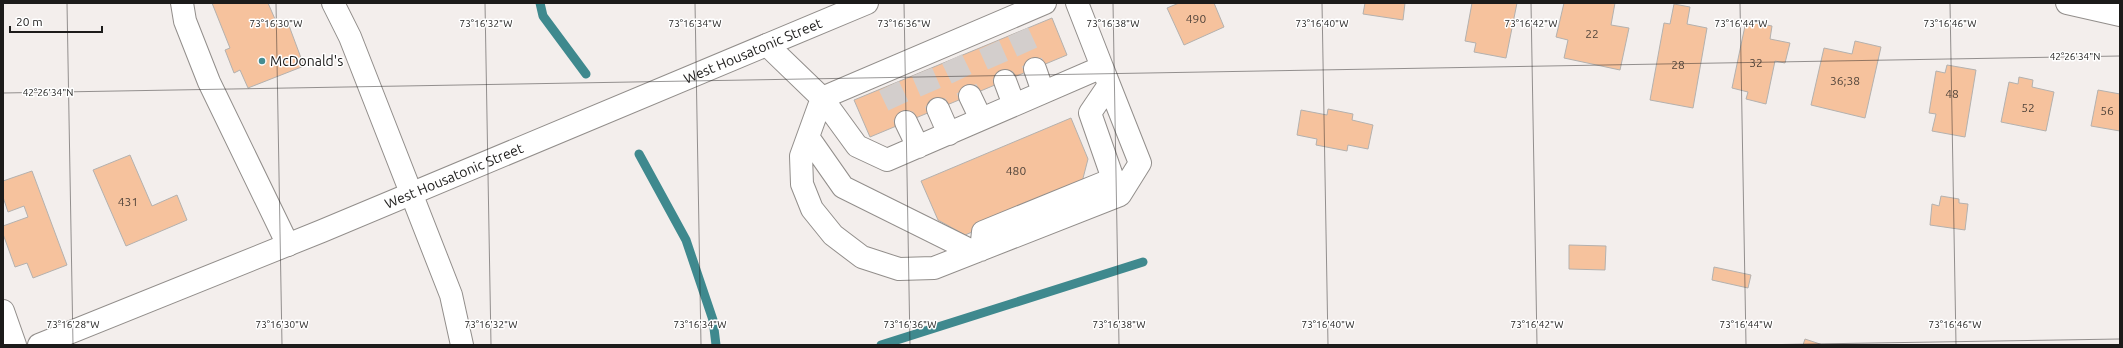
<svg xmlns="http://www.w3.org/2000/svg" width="2123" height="348" viewBox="0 0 2123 348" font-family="Ubuntu,sans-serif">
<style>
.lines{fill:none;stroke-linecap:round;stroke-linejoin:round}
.stream{stroke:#3f898e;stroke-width:9}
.building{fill:#f6c29d;stroke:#b4b1ae}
.minor-tunnel{stroke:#d3cecc;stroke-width:22;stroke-dasharray:22 11;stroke-linecap:butt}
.minor-casing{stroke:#928e8b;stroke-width:24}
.highway-casing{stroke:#928e8b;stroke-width:24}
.minor{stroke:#fff;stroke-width:22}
.highway{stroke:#fff;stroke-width:22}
.ticks{fill:none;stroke:#1c1b1a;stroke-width:1;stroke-opacity:0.45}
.poi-dot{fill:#458d92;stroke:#fff;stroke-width:1.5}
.labels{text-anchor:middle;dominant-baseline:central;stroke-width:3;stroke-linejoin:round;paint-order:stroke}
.number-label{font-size:12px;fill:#52453b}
.street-label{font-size:14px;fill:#1c1b1a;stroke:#fff}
.poi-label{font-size:14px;fill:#1c1b1a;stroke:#fff;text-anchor:start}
.ticks-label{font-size:10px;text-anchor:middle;fill:#1c1b1a;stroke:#fff;stroke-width:3;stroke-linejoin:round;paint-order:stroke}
</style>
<rect width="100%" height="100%" fill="#f3eeec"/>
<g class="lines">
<path class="stream" d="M540,3l3,13 43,58
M639,154l47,86 27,80 3,25
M881,345l262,-83"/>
</g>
<path class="building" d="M212,3h56l10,23 10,-3 16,43 -56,22 -8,-18 -6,3 -9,-23 5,-2z
M1179,3h35l10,24 -40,18 -17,-37z
M1365,3h40l-2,17 -40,-6z
M1472,3h45l-11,55 -32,-6 2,-9 -11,-2z
M1564,3h51l-4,22 18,3 -9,42 -56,-12 4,-18 -12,-3z
M1674,4l16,3 -3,17 20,4 -14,80 -43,-8 14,-77 6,1z
M1052,18l15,37 -197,82 -16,-37z
M1746,21l26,5 -2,13 20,4 -5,20 -10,-2 -9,43 -20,-5 2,-7 -16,-4z
M1855,41l26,6 -16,71 -54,-13 13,-57 28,6z
M1947,65l29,5 -11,67 -33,-6 4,-17 -7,-1 7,-42 9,2z
M2019,77l14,3 -1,7 22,5 -8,39 -45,-9 8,-40 9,2z
M2098,90l22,4v37l-29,-5z
M1328,109l25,5 -1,6 21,5 -5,24 -20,-4 -1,6 -31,-6 1,-6 -20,-4 4,-25 26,5z
M1071,118l17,41 -7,27 -116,49 -27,-15 -17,-39z
M130,155l22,51 25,-11 10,25 -61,26 -33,-76z
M32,171l35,94 -34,13 -6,-15 -12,4 -12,-33v-8l25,-9 -4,-11 -16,6 -5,-15v-16z
M1941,196l18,3v4l9,1 -3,26 -35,-5 2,-21 7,2z
M1569,245l37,1 -1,24 -36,-1z
M1714,267l37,8 -3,13 -36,-8z
M1805,339l18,6h-20z"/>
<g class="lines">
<path class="minor-tunnel" d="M1018,32l17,37
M989,45l16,36
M952,59l18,37
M922,72l16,37
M889,86l17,36"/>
<g class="minor-casing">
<path id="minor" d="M182,3l3,18 24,61 79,163
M333,3l17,34 101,258 11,50
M1045,3l-223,95 -21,58 1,28 10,25 21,26 29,22 37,12 35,-1 186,-73 20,-32 -38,-96
M2067,3l53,12
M767,45l55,53 35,48 30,14 215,-93 -25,-64
M1035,69l8,23
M1005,81l9,24
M970,96l11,23
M938,109l11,25
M906,122l12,25
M808,137l35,50 131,65
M981,250l2,-18 130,-53 -23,-66 19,-28
M3,311l12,34"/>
</g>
<g class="highway-casing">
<g id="highway">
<path id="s1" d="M39,345l283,-114 545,-228"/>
</g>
</g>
<use href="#minor" class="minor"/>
<use href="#highway" class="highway"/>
</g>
<path class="ticks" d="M67,3l6,342M276,3l6,342M485,3l6,342M695,3l6,342M904,3l6,342M1113,3l6,342M1322,3l6,342M1531,3l6,342M1740,3l6,342M1950,3l6,342M3,93l2117,-37M1752,345l368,-6"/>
<circle class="poi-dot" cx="262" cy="61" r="4"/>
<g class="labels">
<g class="number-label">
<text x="1196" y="18">490</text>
<text x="1592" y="33">22</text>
<text x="1756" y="62">32</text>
<text x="1678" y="64">28</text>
<text x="1845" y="80">36;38</text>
<text x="1952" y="93">48</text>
<text x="2028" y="107">52</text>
<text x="2107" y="110">56</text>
<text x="1016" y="170">480</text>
<text x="128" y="201">431</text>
</g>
<g class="street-label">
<text stroke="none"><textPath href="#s1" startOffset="772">West Housatonic Street</textPath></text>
<text stroke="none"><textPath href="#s1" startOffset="448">West Housatonic Street</textPath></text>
</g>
<g class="poi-label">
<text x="270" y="61">McDonald's</text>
</g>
</g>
<g class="ticks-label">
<text x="276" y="27">73°16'30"W</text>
<text x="486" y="27">73°16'32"W</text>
<text x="695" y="27">73°16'34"W</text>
<text x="904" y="27">73°16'36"W</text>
<text x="1113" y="27">73°16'38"W</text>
<text x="1322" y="27">73°16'40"W</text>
<text x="1531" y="27">73°16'42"W</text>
<text x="1741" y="27">73°16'44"W</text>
<text x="1950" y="27">73°16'46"W</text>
<text x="2075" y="60">42°26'34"N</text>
<text x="48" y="96">42°26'34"N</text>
<text x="73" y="328">73°16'28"W</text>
<text x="282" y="328">73°16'30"W</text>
<text x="491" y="328">73°16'32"W</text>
<text x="700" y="328">73°16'34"W</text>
<text x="910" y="328">73°16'36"W</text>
<text x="1119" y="328">73°16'38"W</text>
<text x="1328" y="328">73°16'40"W</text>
<text x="1537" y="328">73°16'42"W</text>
<text x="1746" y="328">73°16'44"W</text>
<text x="1955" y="328">73°16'46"W</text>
</g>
<rect width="2123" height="348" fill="none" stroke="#1c1b1a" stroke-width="8"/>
<path d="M10 26v6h92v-6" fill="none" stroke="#1c1b1a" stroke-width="2"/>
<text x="16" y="26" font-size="12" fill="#1c1b1a" stroke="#ffffff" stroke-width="3" paint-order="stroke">20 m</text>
</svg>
